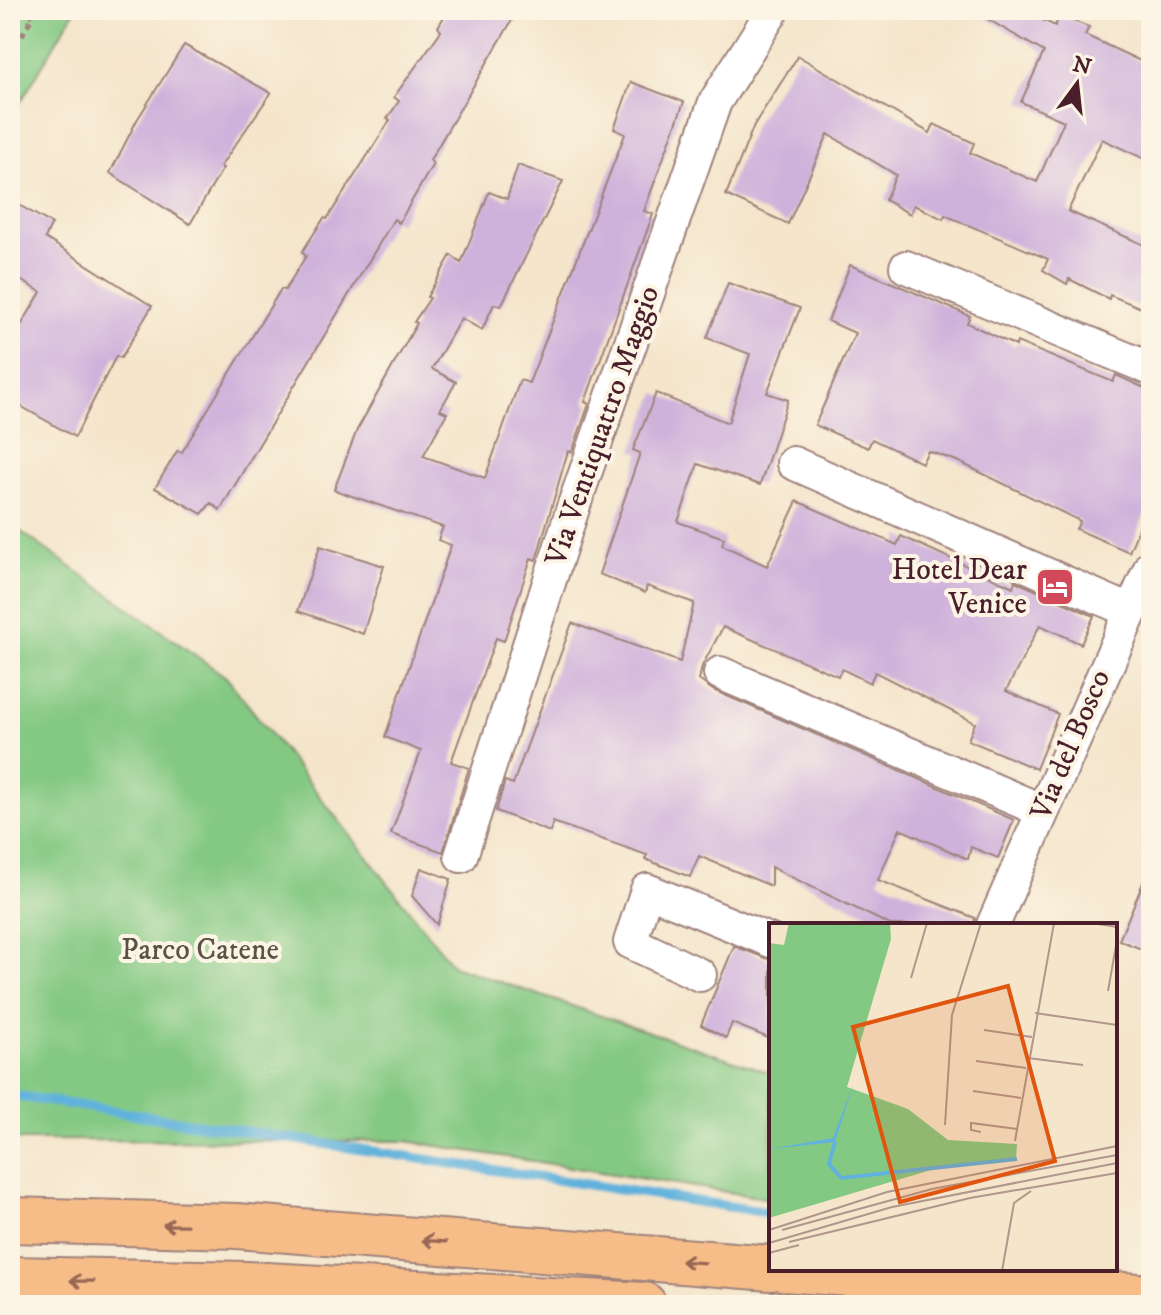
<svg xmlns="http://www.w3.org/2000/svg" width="1161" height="1315" viewBox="0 0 1161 1315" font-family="'IM FELL DW Pica',serif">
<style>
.green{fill:#84c983;stroke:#677457;stroke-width:2}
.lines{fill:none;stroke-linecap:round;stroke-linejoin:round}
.stream{stroke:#61b2dc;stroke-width:10}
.building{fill:#cfb2db}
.street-casing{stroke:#9f827b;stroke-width:36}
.highway-casing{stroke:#9f827b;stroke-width:48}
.path{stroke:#9f827b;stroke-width:5;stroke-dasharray:6 6;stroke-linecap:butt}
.street{stroke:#fff;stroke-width:32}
.highway{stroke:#f7bd88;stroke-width:44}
.oneway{stroke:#986655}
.labels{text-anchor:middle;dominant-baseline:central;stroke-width:8;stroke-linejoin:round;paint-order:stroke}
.street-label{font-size:30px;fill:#4a1f2b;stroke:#fcf5e5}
.poi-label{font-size:30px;fill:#4a1f2b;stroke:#fcf5e5;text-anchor:end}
.park-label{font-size:30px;fill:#5b5245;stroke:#fcf5e5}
.inset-river{fill:none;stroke:#61b2dc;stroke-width:4}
.inset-road{fill:none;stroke:#b0968b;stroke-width:2}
.view{fill:#e0560e;fill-opacity:0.15;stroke:#e0560e;stroke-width:4}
.inset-edge{fill:none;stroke:#4a1f2b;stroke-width:4}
</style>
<rect width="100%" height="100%" fill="#fcf5e5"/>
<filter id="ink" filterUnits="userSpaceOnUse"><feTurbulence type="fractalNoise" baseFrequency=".0125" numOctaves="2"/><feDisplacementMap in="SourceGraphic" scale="16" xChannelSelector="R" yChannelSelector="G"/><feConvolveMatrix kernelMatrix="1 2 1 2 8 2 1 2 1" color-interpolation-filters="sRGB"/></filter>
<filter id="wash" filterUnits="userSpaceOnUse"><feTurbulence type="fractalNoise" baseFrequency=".006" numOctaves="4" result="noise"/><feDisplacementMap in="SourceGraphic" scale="32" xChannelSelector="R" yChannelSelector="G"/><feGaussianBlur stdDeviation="1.8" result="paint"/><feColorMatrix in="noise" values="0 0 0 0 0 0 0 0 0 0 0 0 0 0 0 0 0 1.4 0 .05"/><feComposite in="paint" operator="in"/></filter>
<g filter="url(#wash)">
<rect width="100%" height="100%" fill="#f4e5cb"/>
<path class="green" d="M10,10h65l-65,110z
M10,524l216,153 227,289 318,107v126l-365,-58 -396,-1z"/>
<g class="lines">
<path class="stream" d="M10,1095l761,118"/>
</g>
<g id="blocks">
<path class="building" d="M448,10h70l-88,150 3,4 -34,59 -5,-4 -174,291 -9,-7 -9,11 -47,-26 22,-37 5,1 20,-33 79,-130 4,1 21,-34 -4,-4 22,-34 3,1 63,-99 -3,-1 12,-18 -5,-4 47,-66 -3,-4z
M972,10h50l33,16 5,-10 29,11 -4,8 66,31v96l-49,-23 -34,72 83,37v64l-41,-17 -1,4 -40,-20 -2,5 -24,-14 5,-11 -103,-44 -2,4 -29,-14 -4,9 -25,-14 11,-25 -68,-41 -40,90 -62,-29 28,-70 44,-69 132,77 4,-9 40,19 -4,10 67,29 27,-61 -43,-19 23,-50z
M184,45l87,48 -51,74 3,1 -33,56 -80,-51 27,-53z
M631,82l53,20 -40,109 9,3 -68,188 4,2 -17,48 -4,-1 -32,109 -5,-2 -27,83 -8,-3 -45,124 18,6 -26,84 -52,-18 30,-83 -36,-14 66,-192 -13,-5 5,-13 -109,-37 23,-60 60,-107 -3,-1 16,-24 -3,-1 24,-42 10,8 28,-71 18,7 11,-34 45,16 -62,125 -7,-2 -12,26 -21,-12 -29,51 24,13 -16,28 7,3 -24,43 62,22 35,-98 9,3 96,-249 -11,-5z
M10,200l42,24 -7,14 107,68 -31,52 -5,-2 -41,81 -65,-37v-56l31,-52 -31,-18z
M850,265l120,51 -3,7 49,23 1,-4 96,40 3,-7 35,16v109l-22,52 -53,-23 4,-8 -123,-60 -29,-10 -6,12 -50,-24 -4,9 -53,-23 40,-92 -27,-12z
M728,283l72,25 -33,85 21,7 -28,85 -62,-21 -20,58 46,16 -2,7 45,21 30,-65 100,44 4,-9 112,51 2,-6 79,35 -13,28 -41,-19 -34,66 52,23 -22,55 -68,-29 7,-17 -100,-51 -5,11 -28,-14 -4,7 -115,-49 -21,39 -3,14 14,10 301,130 -16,38 -27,-11 -3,12 -68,-30 -22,51 97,38 -1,7h-84l-119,-58v19l-72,-30 -9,21 -45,-18 2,-4 -94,-33 -3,10 -54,-21 9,-30 8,3 59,-161 108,39 14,-59 -47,-17 -2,7 -46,-19 41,-121 -7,-3 23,-57 72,30 22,-69 -43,-16z
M320,546l64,20 -21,68 -65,-23z
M1151,864v89l-32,-13z
M421,868l30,11 -14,46 -25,-29z
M734,946l37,14v79l-39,-16 -6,15 -25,-13z"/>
</g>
</g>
<g filter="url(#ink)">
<use href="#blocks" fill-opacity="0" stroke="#9f827b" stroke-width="2"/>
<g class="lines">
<g class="street-casing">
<path id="street" d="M906,267l245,102
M793,463l337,148
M720,673l323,138
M461,856l113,-351 141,-403 58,-92
M993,925l158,-359
M700,975l-70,-33 17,-52 124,51"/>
</g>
<g class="highway-casing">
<path id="highway" d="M10,1220l227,6 534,42
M785,1269l366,28
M10,1279l237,5 397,21"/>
</g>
<path class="path" d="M20,10l13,6
M10,57l26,-47"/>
<use href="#street" class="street"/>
<use href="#highway" class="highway"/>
</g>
<defs><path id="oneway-shaft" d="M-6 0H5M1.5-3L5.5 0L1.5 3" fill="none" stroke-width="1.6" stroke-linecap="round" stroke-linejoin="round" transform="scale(2)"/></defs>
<g class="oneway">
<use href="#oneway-shaft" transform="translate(175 1225) rotate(-179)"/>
<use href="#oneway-shaft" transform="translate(434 1241) rotate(-176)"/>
<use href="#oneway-shaft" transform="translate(693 1262) rotate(-176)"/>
<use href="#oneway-shaft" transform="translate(82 1281) rotate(-179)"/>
</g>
</g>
<defs>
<g id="hotel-square" transform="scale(2)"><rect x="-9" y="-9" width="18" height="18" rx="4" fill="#d1495b" stroke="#fcf5e5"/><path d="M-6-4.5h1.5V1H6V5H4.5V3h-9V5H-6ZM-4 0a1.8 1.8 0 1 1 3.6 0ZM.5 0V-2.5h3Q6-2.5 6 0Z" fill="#fff"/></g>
</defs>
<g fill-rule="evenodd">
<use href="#hotel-square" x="1055" y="587"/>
</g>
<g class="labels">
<g class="street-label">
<text transform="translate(603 426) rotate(-71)">Via Ventiquattro Maggio</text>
<text transform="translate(1071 745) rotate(-67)">Via del Bosco</text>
</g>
<g class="poi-label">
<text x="1027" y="570">Hotel Dear<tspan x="1027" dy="34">Venice</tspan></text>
</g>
<g class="park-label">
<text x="200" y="950">Parco Catene</text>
</g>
</g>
<g transform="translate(769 923)">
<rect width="348" height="348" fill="#f4e5cb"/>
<path d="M20,0h101l1,16 -44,148 61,22 40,31 69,4 -1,14 -68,7 -179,53v-275l15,2z" fill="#84c983"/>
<path d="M84,162l-18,57 -66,7 64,-11z" fill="#61b2dc"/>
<path class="inset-river" d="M66,219l-6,22 12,14 176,-19"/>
<path class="inset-road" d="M323,0l25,4M142,55l16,-55M339,68l9,-51M266,90l82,12M215,107l48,7M259,135l55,7M207,138l50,7M204,168l48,7M176,202l7,-110 29,-92M212,209l-10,-2v-7l46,6M246,218l39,-218M0,307l118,-38 230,-46M13,307l150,-41 185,-34M20,319l181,-44 147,-25M0,320l123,-36 225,-44M0,330l30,-8M233,348l12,-68 17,-12"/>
<path class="view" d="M239,63l47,175 -155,41 -47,-175z"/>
<rect width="348" height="348" class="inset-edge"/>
</g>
<rect width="1161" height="1315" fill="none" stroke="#fcf5e5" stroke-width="40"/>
<g transform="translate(1077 84) rotate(15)" stroke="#fcf5e5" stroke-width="6" paint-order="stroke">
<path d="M0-6L14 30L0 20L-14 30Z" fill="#4a1f2b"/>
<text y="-12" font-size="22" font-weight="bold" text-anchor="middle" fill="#4a1f2b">N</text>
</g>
</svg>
